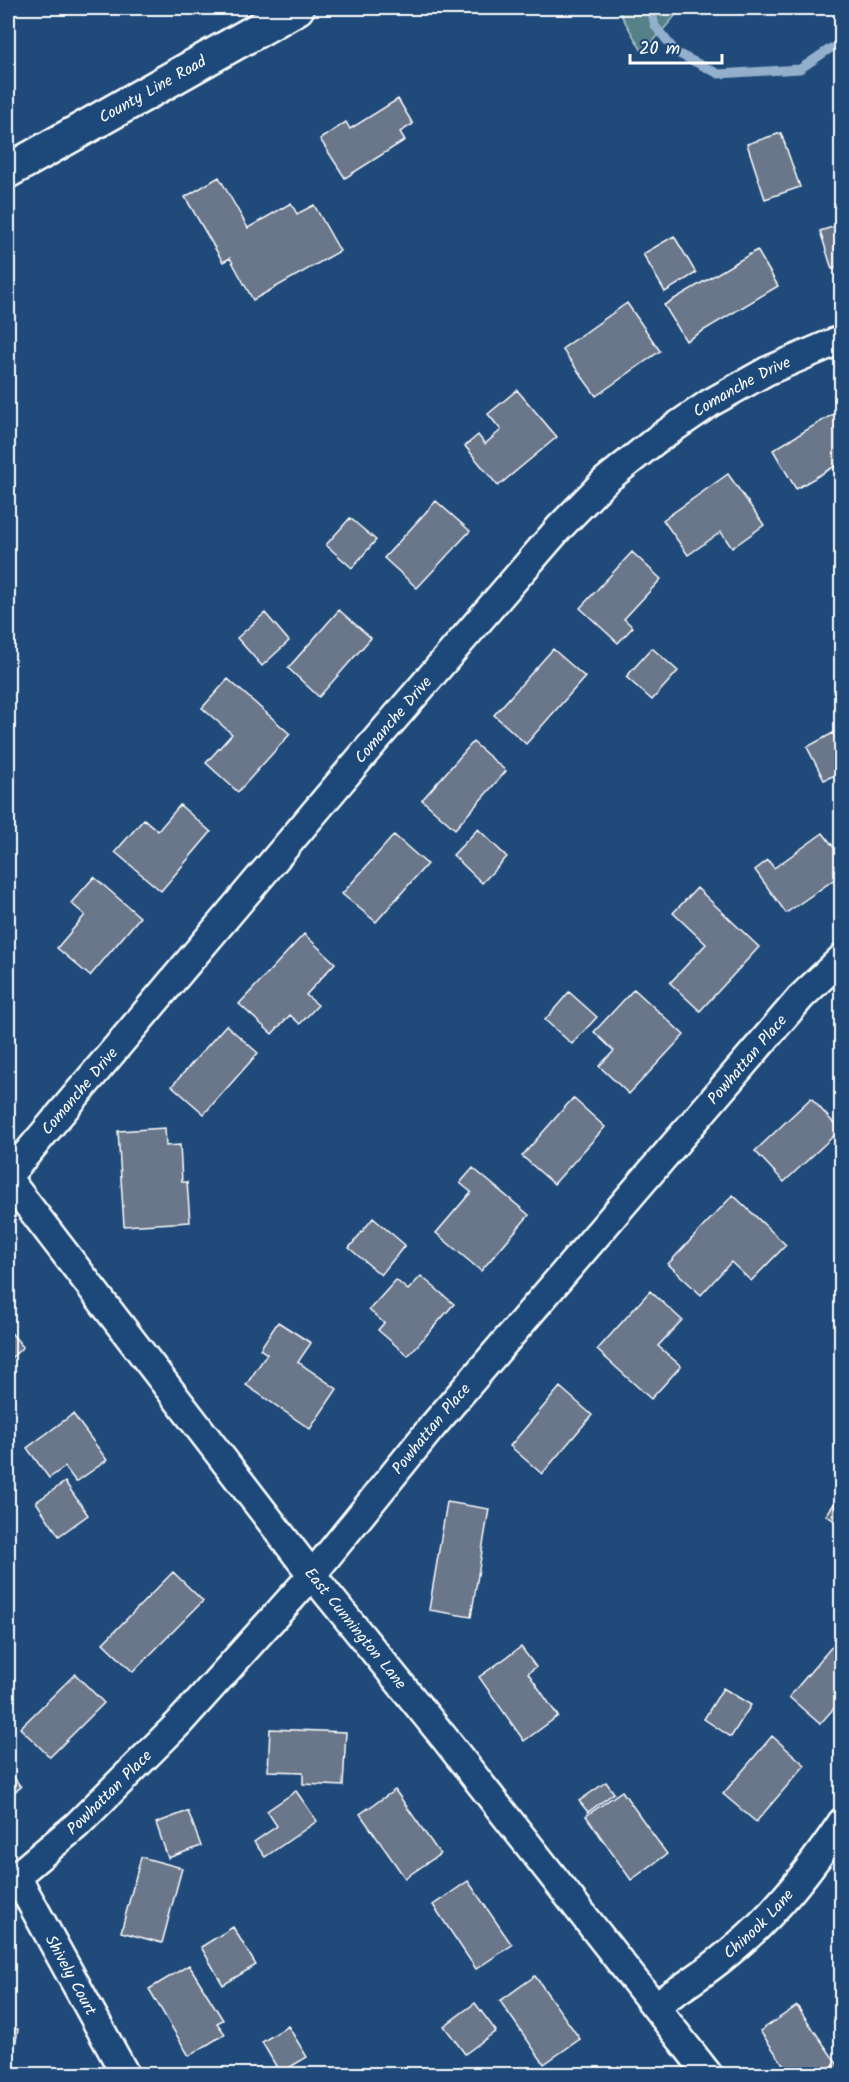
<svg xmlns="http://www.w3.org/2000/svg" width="849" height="2082" viewBox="0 0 849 2082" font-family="Kalam,sans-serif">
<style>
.green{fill:#578188;stroke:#abc0c4;stroke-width:1.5}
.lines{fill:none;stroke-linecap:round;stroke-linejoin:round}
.stream{stroke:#93afcb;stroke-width:9}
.building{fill:#6b768a;stroke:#fff;stroke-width:1.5}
.street-casing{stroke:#fff;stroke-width:32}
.secondary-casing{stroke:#fff;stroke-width:38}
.street{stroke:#1f4a7a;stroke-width:27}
.secondary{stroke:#1f4a7a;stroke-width:33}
.labels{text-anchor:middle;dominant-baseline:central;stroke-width:6;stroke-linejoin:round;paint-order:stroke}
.street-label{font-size:16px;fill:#fff;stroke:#1f4a7a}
</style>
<rect width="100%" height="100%" fill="#1f4a7a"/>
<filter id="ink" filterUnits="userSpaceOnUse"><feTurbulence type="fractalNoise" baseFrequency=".0167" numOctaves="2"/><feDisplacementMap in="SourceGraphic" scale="12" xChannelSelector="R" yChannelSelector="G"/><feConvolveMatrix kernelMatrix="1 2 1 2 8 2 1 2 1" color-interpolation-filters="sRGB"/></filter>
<g filter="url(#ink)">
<path class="green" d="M617,8h65l-39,45z"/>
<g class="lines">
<path class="stream" d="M651,8l4,18 22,27 42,21 81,-5 31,-21"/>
</g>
<path class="building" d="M398,99l15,25 -13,8 5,8 -60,38 -25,-39 26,-17 4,7z
M781,133l19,54 -35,12 -18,-55z
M219,177l29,51 43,-25 6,11 17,-9 26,46 -87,49 -23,-42 -7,4 -38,-65z
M842,224v42l-10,3 -12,-38z
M674,236l22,37 -31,19 -22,-38z
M757,250l21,36 -92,55 -22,-36z
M627,303l33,48 -64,45 -34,-47z
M517,390l40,47 -59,49 -33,-40 13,-11 7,9 16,-14 -13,-16z
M840,410l2,52 -46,27 -23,-39z
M728,474l36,51 -32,23 -11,-16 -33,23 -25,-35z
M436,501l34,30 -53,57 -33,-30z
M350,518l26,22 -24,28 -26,-23z
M632,552l29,27 -37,40 9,8 -15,16 -38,-35z
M339,610l32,28 -52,59 -31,-29z
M265,613l24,28 -27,25 -25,-28z
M652,648l26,23 -26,29 -26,-23z
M553,649l32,28 -59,67 -32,-29z
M228,679l62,55 -52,58 -32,-29 26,-29 -30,-26z
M833,733l9,15v24l-18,8 -17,-33z
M473,742l33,29 -51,58 -33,-29z
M180,805l31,27 -50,59 -46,-39 29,-33 14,12z
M478,829l29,28 -25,26 -29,-28z
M823,833l19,25v16l-56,39 -31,-43 13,-10 6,8z
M394,835l33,29 -51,58 -34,-28z
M94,877l46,40 -50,59 -33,-28 28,-33 -14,-12z
M697,888l62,59 -59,64 -30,-28 36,-39 -33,-31z
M304,934l31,29 -29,32 12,10 -18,19 -10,-9 -18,19 -33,-30z
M634,989l50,46 -55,59 -30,-28 15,-15 -20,-19z
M569,992l28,25 -25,27 -27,-24z
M226,1025l32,28 -54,61 -32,-28z
M573,1098l32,29 -51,57 -32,-28z
M811,1098l29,32 -56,52 -29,-31z
M165,1128l1,18 14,-1 2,37h5l3,40 -66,4 -6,-95z
M473,1168l56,47 -48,56 -45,-38 35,-41 -11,-9z
M733,1195l53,50 -35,36 -20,-19 -30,33 -33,-31z
M373,1218l32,27 -24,30 -32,-27z
M421,1276l33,28 -46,52 -30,-26 6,-7 -15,-13 27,-30 12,10z
M650,1291l32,29 -24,26 23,20 -30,33 -54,-49z
M278,1322l33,21 -13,19 39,27 -27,40 -64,-44 21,-31 -7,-5z
M8,1329l15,18 -15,14z
M560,1387l32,28 -50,59 -32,-28z
M73,1414l34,46 -31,22 -11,-15 -16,11 -22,-30z
M65,1482l23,33 -29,21 -23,-34z
M842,1493v33l-16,-11z
M447,1502l42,7 -18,108 -42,-7z
M173,1572l30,29 -70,71 -30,-29z
M839,1638l3,3v58l-22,25 -31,-27z
M521,1647l15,20 -8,6 30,43 -34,25 -45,-64z
M75,1674l29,29 -54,54 -30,-29z
M723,1688l28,17 -20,32 -27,-18z
M270,1729l76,3 -3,54 -40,-2v-12l-35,-1z
M772,1736l33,29 -49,57 -33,-28z
M8,1769l13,18 -13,10z
M606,1782l8,11 -26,19 -9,-11z
M395,1790l45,64 -35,24 -45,-64z
M296,1791l21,30 -52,36 -11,-15 23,-16 -10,-15z
M622,1791l45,63 -36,26 -45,-64z
M188,1811l13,35 -33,12 -12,-35z
M141,1857l41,11 -20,75 -41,-11z
M468,1881l44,64 -36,24 -43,-64z
M233,1927l23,38 -33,20 -22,-38z
M189,1965l34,55 -6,3 8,11 -36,22 -40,-67z
M535,1976l45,63 -36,25 -44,-63z
M475,2003l21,28 -31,23 -21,-28z
M797,2006l45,65v3h-52l-30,-43z
M288,2026l19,31 -27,16 -18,-31z
M8,2027l10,2 -7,42h-3z"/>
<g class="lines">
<g class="street-casing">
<g id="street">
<path id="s1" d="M8,1176l360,-427 191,-221 46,-47 51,-41 54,-37 57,-32 75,-32"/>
<path id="s2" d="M8,1179l304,396 134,165 262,334"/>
<path id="s3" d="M17,1877l108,197"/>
<path id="s4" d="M8,1883l69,-58 102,-102 133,-148 120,-148 369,-430 41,-39"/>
<path id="s5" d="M655,2005c29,-18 57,-37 83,-60 41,-35 74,-78 104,-123"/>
</g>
</g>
<g class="secondary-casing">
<g id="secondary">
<path id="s6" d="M8,171l289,-163"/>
</g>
</g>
<use href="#street" class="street"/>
<use href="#secondary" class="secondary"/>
</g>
</g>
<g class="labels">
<g class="street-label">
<text stroke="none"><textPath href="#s6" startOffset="166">County Line Road</textPath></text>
<text stroke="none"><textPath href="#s1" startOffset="1083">Comanche Drive</textPath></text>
<text stroke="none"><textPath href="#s1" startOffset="597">Comanche Drive</textPath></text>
<text stroke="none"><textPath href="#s4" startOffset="1108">Powhattan Place</textPath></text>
<text stroke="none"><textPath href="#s1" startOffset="111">Comanche Drive</textPath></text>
<text stroke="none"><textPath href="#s4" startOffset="622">Powhattan Place</textPath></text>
<text stroke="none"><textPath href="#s2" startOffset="568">East Cunnington Lane</textPath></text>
<text stroke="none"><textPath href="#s4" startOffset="136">Powhattan Place</textPath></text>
<text stroke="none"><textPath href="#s5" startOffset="132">Chinook Lane</textPath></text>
<text stroke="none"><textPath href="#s3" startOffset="112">Shively Court</textPath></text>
</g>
</g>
<rect width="849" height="2082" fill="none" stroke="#1f4a7a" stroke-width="30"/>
<rect x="15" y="15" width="819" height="2052" fill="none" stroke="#fff" stroke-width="2" filter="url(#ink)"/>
<path d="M630 54v9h92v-9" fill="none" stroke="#ffffff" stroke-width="3"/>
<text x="639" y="54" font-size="18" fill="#ffffff" stroke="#1f4a7a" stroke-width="4.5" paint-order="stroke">20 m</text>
</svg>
